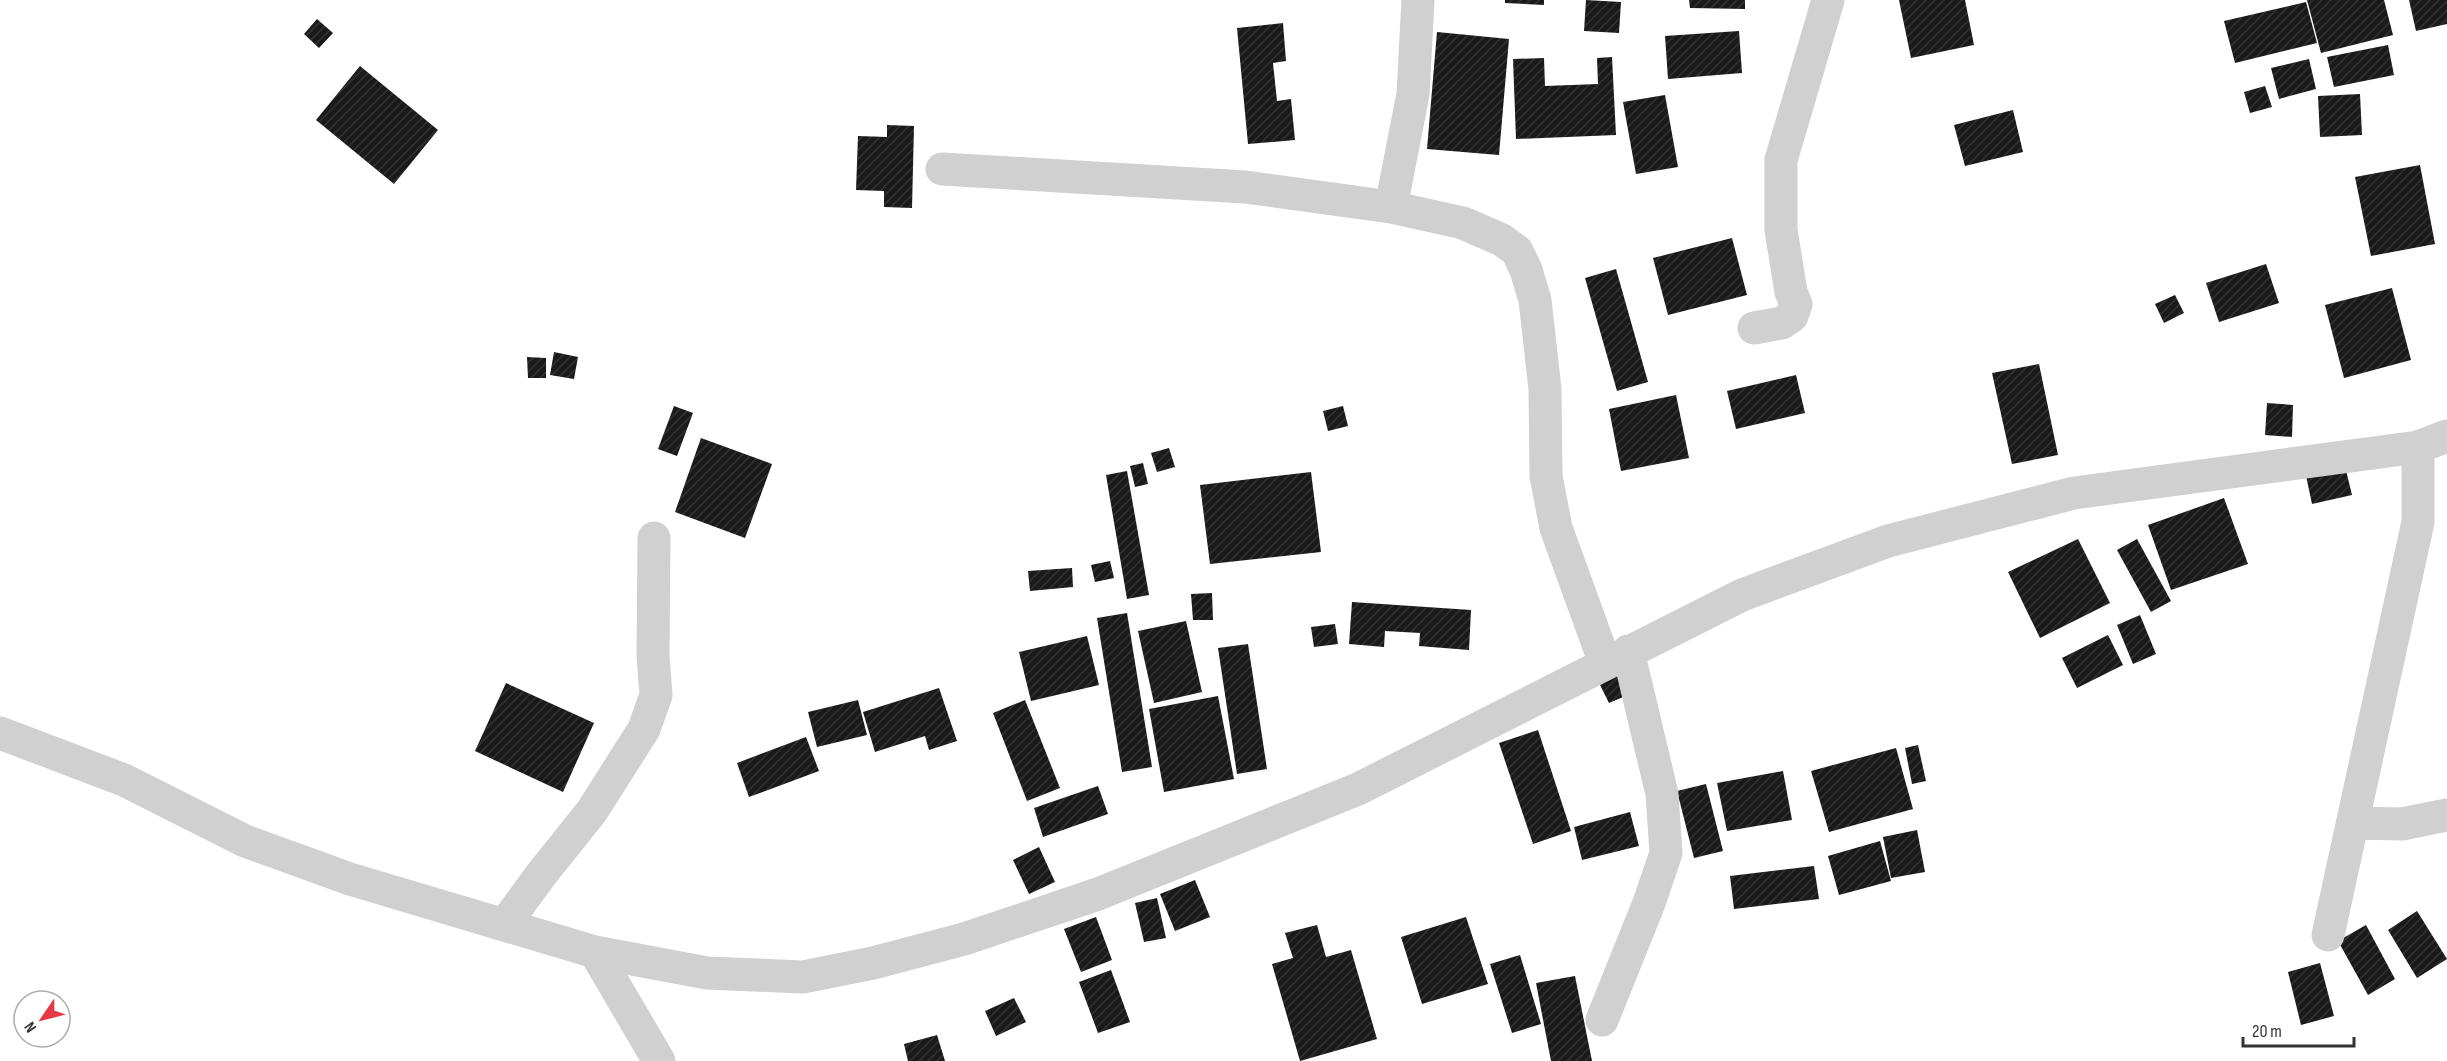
<svg xmlns="http://www.w3.org/2000/svg" width="2447" height="1061" viewBox="0 0 2447 1061" font-family="'Sofia Sans Condensed',sans-serif">
<style>
.building{fill:url(#building-hatch)}
.lines{fill:none;stroke-linecap:round;stroke-linejoin:round}
.minor{stroke:#d0d0d0;stroke-width:33}
</style>
<defs>
<pattern id="building-hatch" width="6" height="6" patternUnits="userSpaceOnUse" patternTransform="scale(1.5)"><rect width="6" height="6" fill="#1a1a1a"/><path d="M-1 1l2-2M0 6l6-6M5 7l2-2" fill="none" stroke="#333"/></pattern>
</defs>
<rect width="100%" height="100%" fill="#fff"/>
<path class="building" d="M1505,0h39v5l-39,-2z
M1586,0l35,2 -2,31 -35,-2z
M1689,0h56v9l-55,-1z
M1899,0h66l9,45 -63,13z
M2307,0h77l9,35 -72,18z
M2409,0h38v24l-31,7z
M2306,2l11,41 -82,20 -11,-42z
M317,19l16,14 -14,15 -15,-14z
M1283,23l3,38 -13,2 4,38 14,-2 4,41 -47,4 -11,-116z
M1739,31l3,42 -74,6 -3,-43z
M1437,32l72,7 -10,116 -72,-6z
M2388,45l6,30 -60,12 -7,-30z
M1612,57l4,78 -100,4 -3,-80 31,-1 1,28 53,-2 -1,-26z
M2309,59l7,30 -37,10 -8,-31z
M360,66l78,64 -44,54 -78,-64z
M2265,86l7,21 -22,6 -6,-21z
M2360,94l2,41 -42,2 -2,-41z
M1665,95l13,72 -42,7 -13,-72z
M2013,110l10,42 -58,14 -11,-41z
M887,125l27,1 -2,82 -28,-1v-16l-28,-1 2,-54 29,1z
M2420,165l15,79 -64,12 -16,-79z
M1732,238l15,57 -79,20 -15,-57z
M2266,264l13,39 -60,19 -13,-39z
M1616,269l32,113 -31,9 -32,-113z
M2392,288l19,72 -67,18 -19,-73z
M2175,295l9,18 -20,10 -9,-19z
M554,352l24,5 -4,22 -24,-4z
M527,357l19,1v20h-18z
M2039,364l19,91 -46,9 -20,-91z
M1796,375l9,38 -69,16 -9,-38z
M1676,395l13,63 -68,13 -12,-62z
M2267,403l26,2 -1,32 -27,-2z
M674,406l19,7 -16,43 -19,-7z
M1343,406l5,20 -20,5 -5,-20z
M701,438l71,26 -27,74 -70,-26z
M1169,448l6,19 -18,5 -6,-19z
M2344,462l8,33 -40,9 -7,-33z
M1143,463l5,21 -13,3 -5,-21z
M1127,471l22,124 -22,4 -21,-124z
M1311,472l10,80 -111,12 -10,-79z
M2224,498l24,66 -77,26 -23,-65z
M2078,539l32,64 -70,35 -32,-66z
M2137,539l34,62 -20,11 -34,-62z
M1110,561l4,17 -19,4 -4,-17z
M1072,568l1,19 -43,4 -2,-20z
M1212,593l1,27h-20l-2,-26z
M1352,602l119,8 -2,40 -50,-4 1,-13 -35,-2 -1,16 -35,-3z
M1127,613l25,154 -30,5 -25,-154z
M2140,615l16,39 -23,10 -16,-39z
M1186,621l16,71 -48,11 -16,-72z
M1335,624l3,20 -24,3 -3,-20z
M2108,635l15,30 -46,23 -15,-30z
M1087,636l12,49 -68,16 -12,-49z
M1248,644l19,125 -30,5 -19,-126z
M1623,667l12,25 -26,11 -12,-24z
M506,683l88,40 -31,69 -88,-41z
M939,688l18,53 -28,9 -4,-14 -50,16 -12,-40z
M1218,696l16,83 -70,13 -15,-83z
M858,700l9,35 -50,12 -9,-35z
M1025,700l35,88 -33,13 -34,-88z
M1538,730l33,101 -38,13 -34,-101z
M806,737l13,34 -70,26 -12,-34z
M1918,745l8,36 -14,3 -7,-36z
M1896,748l17,61 -84,23 -18,-61z
M1783,771l9,49 -65,11 -10,-48z
M1706,784l17,67 -29,7 -17,-67z
M1098,786l10,28 -65,23 -9,-29z
M1630,812l9,34 -57,14 -8,-33z
M1917,830l8,42 -34,6 -8,-41z
M1880,841l11,40 -52,14 -11,-39z
M1039,847l16,35 -26,12 -16,-34z
M1814,866l5,33 -85,10 -4,-33z
M1195,880l15,37 -35,14 -15,-37z
M1157,898l9,40 -22,4 -9,-39z
M2417,911l30,48 -30,19 -29,-48z
M1096,917l16,43 -31,12 -17,-43z
M1466,917l22,67 -66,20 -21,-67z
M1317,925l9,32 25,-7 26,89 -77,22 -28,-97 21,-6 -8,-25z
M2366,925l29,54 -27,16 -30,-54z
M1520,955l21,69 -29,9 -22,-69z
M2320,963l14,53 -33,9 -13,-53z
M1111,970l19,52 -32,11 -19,-51z
M1575,976l17,85h-41l-15,-78z
M1014,998l12,24 -30,14 -11,-25z
M937,1035l8,26h-37l-4,-17z"/>
<g class="lines">
<path class="minor" d="M942,169l303,18 146,20 72,16 39,17 15,11 9,19 9,30 10,89 1,87 10,52 49,135
M1391,207l22,-113 5,-94
M1754,328l28,-5 10,-7 4,-12 -5,-12 -10,-62v-70l47,-160
M0,733l124,47 121,61 105,38 245,73 112,21 96,4 70,-14 91,-24 134,-45 260,-105 384,-194 146,-54 186,-48 344,-46 29,-11
M2353,823l49,1 45,-9
M505,924l35,-48 52,-65 52,-82 12,-34 -3,-39 1,-118
M2328,935l90,-413v-75
M595,952l64,109
M1602,1020l47,-117 17,-50 -4,-59 -34,-143"/>
</g>
<g transform="translate(42 1019) rotate(235)"><circle r="28" fill="#ffffff" stroke="#adadad" stroke-width="1.5"/>
<path d="M0-4.5L10 22L0 15L-10 22Z" fill="#e63946"/>
<text y="-9" font-size="16" font-weight="bold" text-anchor="middle" fill="#333333">N</text>
</g>
<path d="M2243 1037v9h111v-9" fill="none" stroke="#333333" stroke-width="3"/>
<text x="2252" y="1037" font-size="18" fill="#333333" stroke="#ffffff" stroke-width="4.5" paint-order="stroke">20 m</text>
</svg>
